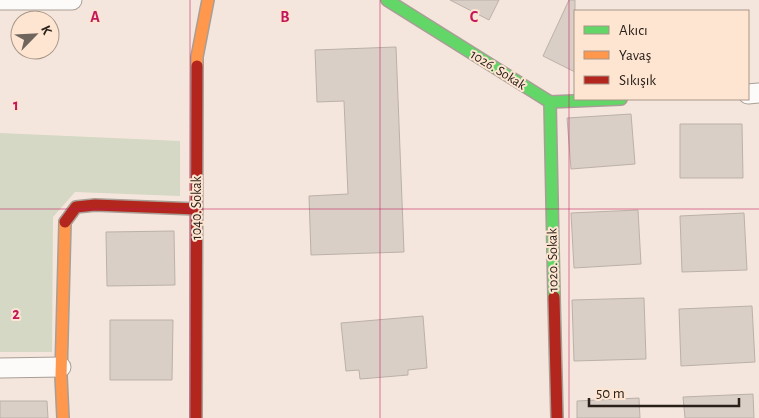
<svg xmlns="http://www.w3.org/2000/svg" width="759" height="418" viewBox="0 0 759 418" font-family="'Alegreya Sans',sans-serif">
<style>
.green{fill:#d4d8c4}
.building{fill:#dacfc7;stroke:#bcb1a9}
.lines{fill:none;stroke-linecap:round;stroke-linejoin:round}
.street-casing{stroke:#a89e96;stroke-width:21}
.fast-casing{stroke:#a89e96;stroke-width:14}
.slow-casing{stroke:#a89e96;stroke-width:14}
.jam-casing{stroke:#a89e96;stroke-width:14}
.street{stroke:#fdfbfa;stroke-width:19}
.fast{stroke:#63d668;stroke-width:11}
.slow{stroke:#ff974d;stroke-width:11}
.jam{stroke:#b3261e;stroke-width:11}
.grid{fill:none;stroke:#c2185b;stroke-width:1;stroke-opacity:0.55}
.labels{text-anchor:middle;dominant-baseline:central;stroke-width:4;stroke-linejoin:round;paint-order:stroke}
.street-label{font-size:14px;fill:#292019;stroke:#fee5d2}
.grid-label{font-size:16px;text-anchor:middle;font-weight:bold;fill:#c2185b;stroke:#fee5d2;stroke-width:4;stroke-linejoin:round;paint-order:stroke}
</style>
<rect width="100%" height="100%" fill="#f4e6dc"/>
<path class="green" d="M0,133l180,8v55l-105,-4 -22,25 -1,135h-52z"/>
<path class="building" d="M450,0h49l-10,20z
M569,0h6v72l-32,-16z
M396,47l8,205 -93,3 -2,-59 39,-2 -4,-93 -27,1 -2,-52z
M631,114l4,50 -64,5 -4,-51z
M680,124h62l1,54h-63z
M638,210l3,54 -67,4 -3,-55z
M744,213l3,57 -65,2 -2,-56z
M174,231l1,54 -68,1 -1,-54z
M644,298l2,61 -72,2 -2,-61z
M752,306l3,56 -74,4 -2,-57z
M423,316l4,52 -19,2v5l-48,4 -1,-9 -13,1 -5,-48z
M110,320h63l-1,60h-62z
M753,394l1,24h-69l-2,-21z
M639,398l1,20h-63v-17z
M0,401h47l1,17h-48z"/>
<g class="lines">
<g class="street-casing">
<path id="street" d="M0,0h72
M748,94l11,-1
M0,368l61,-1"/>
</g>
<g class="fast-casing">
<path id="fast" d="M387,0l163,102 71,-3
M550,102l4,195"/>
</g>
<g class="slow-casing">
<path id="slow" d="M197,66v-9l11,-57
M63,418l-2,-42 4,-154"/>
</g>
<g class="jam-casing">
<path id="jam" d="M65,222l11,-15 19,-2 102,4
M554,297l3,121
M196,418l1,-352"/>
</g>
<use href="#street" class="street"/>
<use href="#fast" class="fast"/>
<use href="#slow" class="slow"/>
<use href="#jam" class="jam"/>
</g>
<path class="grid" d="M190,0v418M380,0v418M569,0v418M0,209h759"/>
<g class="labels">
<g class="street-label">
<text transform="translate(498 70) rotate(32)">1026. Sokak</text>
<text transform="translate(197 208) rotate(-90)">1040. Sokak</text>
<text transform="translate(553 260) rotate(-91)">1020. Sokak</text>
</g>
</g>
<g class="grid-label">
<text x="95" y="22">A</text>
<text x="285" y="22">B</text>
<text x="474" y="22">C</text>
<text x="16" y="110">1</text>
<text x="16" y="319">2</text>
</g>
<rect x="574" y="10" width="175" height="90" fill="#fee5d2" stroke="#a99688"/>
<rect x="584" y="26" width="25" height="8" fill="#63d668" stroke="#a99688"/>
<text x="619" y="35" font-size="15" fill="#292019">Akıcı</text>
<rect x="584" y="51" width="25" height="8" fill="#ff974d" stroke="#a99688"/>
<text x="619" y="60" font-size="15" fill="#292019">Yavaş</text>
<rect x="584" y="76" width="25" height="8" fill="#b3261e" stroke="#a99688"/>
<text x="619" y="85" font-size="15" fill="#292019">Sıkışık</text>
<g transform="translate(35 35) rotate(66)"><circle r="24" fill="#fee5d2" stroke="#a99688"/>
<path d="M0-4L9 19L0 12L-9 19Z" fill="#70655d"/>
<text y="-8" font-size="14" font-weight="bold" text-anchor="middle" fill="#292019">K</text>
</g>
<path d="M589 398v8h150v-8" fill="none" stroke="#292019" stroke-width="2.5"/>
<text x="596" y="398" font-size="15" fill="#292019" stroke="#fee5d2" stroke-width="4" paint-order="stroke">50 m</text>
</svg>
